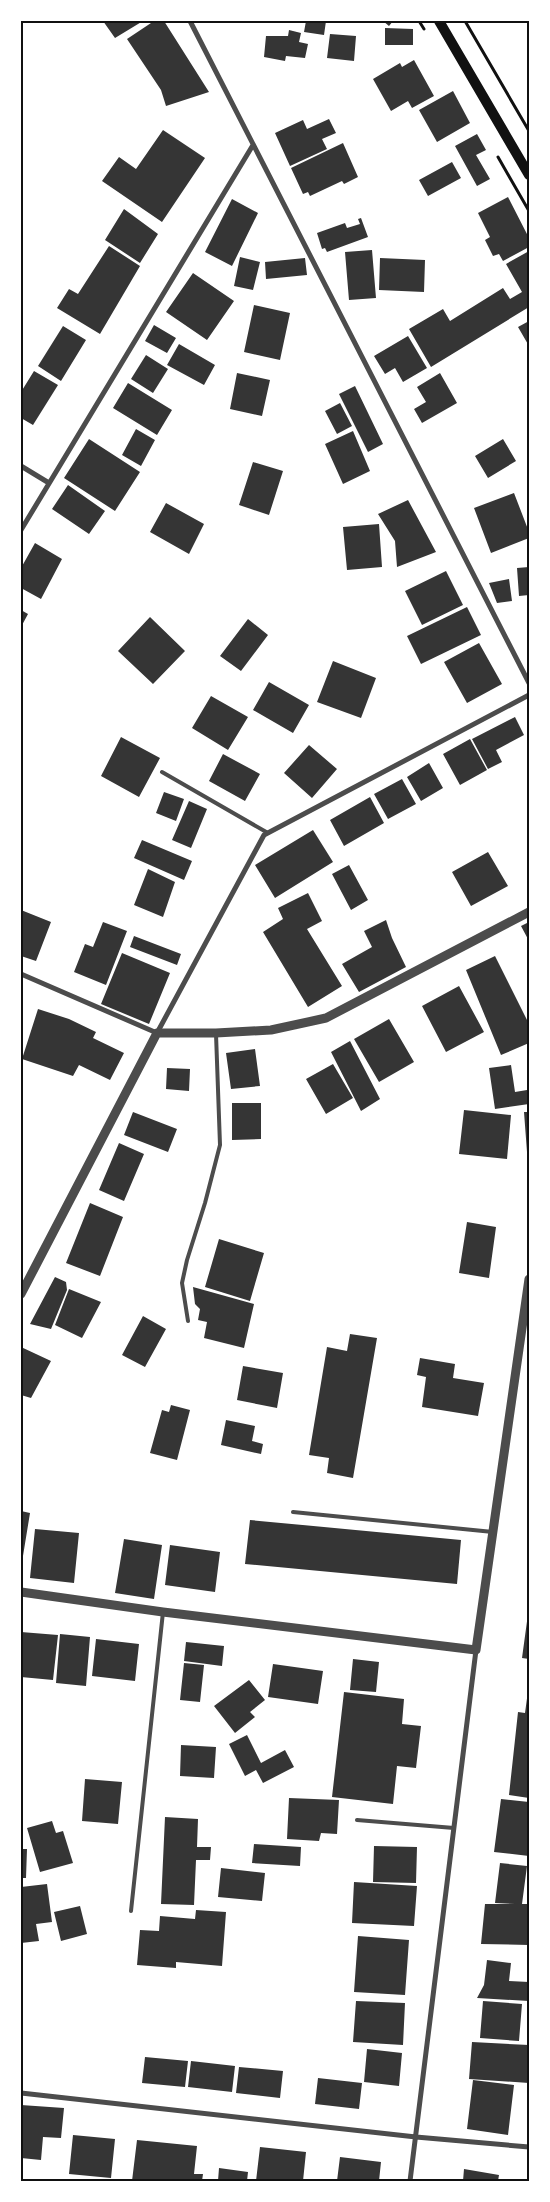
<svg xmlns="http://www.w3.org/2000/svg" width="550" height="2202" viewBox="0 0 550 2202" font-family="Manrope,sans-serif">
<style>
.building{fill:#353535}
.lines{fill:none;stroke-linecap:round;stroke-linejoin:round}
.path{stroke:#111;stroke-width:3}
.service{stroke:#4c4c4c;stroke-width:4}
.minor{stroke:#4c4c4c;stroke-width:5}
.tertiary{stroke:#4c4c4c;stroke-width:9}
.secondary{stroke:#111;stroke-width:10}
.neatline{fill:none;stroke:#111;stroke-width:2}
</style>
<rect width="100%" height="100%" fill="#fff"/>
<path class="building" d="M103,21h40l-28,17z
M154,21h10l45,71 -43,14 -5,-16 -34,-51z
M306,21h20l-2,14 -20,-3z
M383,21h10l-4,5z
M385,28l28,1v16h-28z
M289,30l12,3 -2,9 9,2 -3,14 -19,-2 -1,5 -21,-4 2,-21h22z
M330,34l26,2 -2,25 -27,-3z
M414,60l20,36 -22,12 -4,-7 -17,10 -18,-32 27,-16 2,4z
M453,91l17,32 -33,19 -18,-32z
M329,119l7,14 -14,6 5,10 -37,17 -15,-33 28,-13 4,9z
M163,130l42,28 -43,64 -60,-41 17,-24 17,12z
M477,134l9,16 -10,5 14,24 -13,7 -22,-40z
M343,143l15,34 -14,7 -2,-3 -32,15 -2,-4 -5,2 -12,-26z
M452,162l9,16 -33,18 -9,-16z
M508,197l21,41v9l-26,14 -4,-7 -6,2 -8,-16 5,-3 -12,-24z
M232,199l26,14 -26,53 -27,-14z
M124,209l34,25 -18,29 -35,-23z
M361,218l7,19 -41,15 -2,-4 -3,1 -5,-16 28,-10 2,5 13,-4 -2,-5z
M109,246l31,20 -40,68 -43,-26 12,-19 9,5z
M372,250l4,48 -27,2 -4,-48z
M529,251v56l-98,60 -22,-38 34,-20 7,12 53,-33 7,11 12,-7 -16,-28z
M240,257l20,5 -7,28 -19,-4z
M305,258l2,17 -41,4 -1,-17z
M380,258l45,2 -1,32 -45,-2z
M193,273l41,28 -27,39 -41,-28z
M254,305l36,8 -10,47 -36,-8z
M529,321v25l-11,-19z
M154,325l22,13 -9,15 -22,-12z
M63,326l23,14 -25,41 -23,-15z
M408,336l19,32 -24,14 -8,-14 -10,6 -11,-18z
M179,344l36,21 -11,20 -37,-20z
M146,355l22,14 -15,24 -22,-14z
M34,371l24,14 -25,40 -12,-7v-26z
M237,373l33,7 -8,36 -32,-7z
M440,373l17,30 -35,20 -8,-14 12,-7 -9,-15z
M128,383l44,27 -15,25 -44,-27z
M355,386l28,58 -15,8 -29,-58z
M340,403l12,23 -15,8 -12,-23z
M136,429l19,11 -14,26 -19,-11z
M353,431l17,40 -27,13 -18,-40z
M89,439l51,33 -25,39 -51,-33z
M503,439l13,22 -28,17 -13,-22z
M253,462l30,9 -14,44 -30,-10z
M68,485l37,26 -16,23 -37,-25z
M514,493l15,39v6l-38,15 -17,-45z
M408,500l28,52 -39,15 -2,-26 -17,-27z
M166,503l38,21 -15,30 -39,-22z
M379,524l3,43 -35,3 -4,-43z
M35,543l27,16 -21,40 -20,-11v-20z
M529,567v28l-10,1 -2,-28z
M446,571l17,34 -41,20 -17,-34z
M509,579l3,22 -15,2 -8,-20z
M467,607l14,28 -60,29 -14,-28z
M21,610l7,4 -7,13z
M150,617l35,34 -32,33 -35,-33z
M248,619l20,16 -27,36 -21,-15z
M479,643l23,41 -35,19 -23,-41z
M333,661l43,17 -15,40 -44,-16z
M269,682l40,23 -16,28 -40,-23z
M211,696l37,21 -20,33 -36,-22z
M515,717l9,18 -28,15 6,12 -14,7 -16,-30z
M121,737l39,21 -21,39 -38,-21z
M470,739l17,31 -27,15 -17,-31z
M309,745l28,24 -25,29 -28,-25z
M223,754l37,20 -15,27 -36,-20z
M429,763l14,25 -22,13 -14,-24z
M402,779l14,25 -28,15 -14,-25z
M164,792l20,7 -8,22 -20,-8z
M370,797l14,26 -40,23 -14,-26z
M189,801l18,8 -16,39 -19,-8z
M313,830l20,32 -58,36 -20,-33z
M142,840l50,21 -8,19 -50,-22z
M488,852l20,34 -37,20 -19,-34z
M349,865l19,35 -17,10 -19,-36z
M148,869l27,13 -12,35 -29,-12z
M308,893l14,28 -15,8 35,57 -34,21 -45,-75 20,-13 -5,-11z
M21,910l30,12 -15,39 -15,-5z
M386,920l6,18 14,29 -47,25 -17,-28 30,-17 -8,-16z
M103,922l24,9 -21,54 -32,-13 11,-28 8,3z
M529,922v19l-8,-15z
M134,936l47,18 -4,11 -47,-18z
M122,953l48,20 -21,51 -48,-20z
M495,956l34,68v19l-28,12 -35,-85z
M459,986l25,46 -38,20 -24,-46z
M38,1009l31,10 27,13 -3,6 31,15 -14,27 -31,-15 -6,11 -51,-17z
M389,1019l25,43 -35,20 -25,-43z
M350,1041l30,58 -19,12 -30,-59z
M255,1049l5,37 -29,3 -5,-36z
M333,1064l20,34 -27,16 -20,-35z
M511,1065l4,27 12,-2 2,14 -34,5 -6,-41z
M167,1068l23,1 -1,22 -23,-2z
M232,1103h29v36l-29,1z
M464,1110l47,5 -4,44 -48,-5z
M133,1112l44,17 -9,23 -44,-17z
M524,1112h5v39l-2,1z
M119,1143l25,11 -20,47 -25,-11z
M90,1203l33,14 -23,59 -34,-13z
M467,1222l29,5 -7,51 -30,-5z
M219,1239l45,14 -14,48 -45,-14z
M55,1277l11,5 1,8 -16,39 -21,-5z
M193,1287l61,17 -10,44 -40,-10 3,-16 -9,-2 2,-11 -5,-5z
M69,1289l32,13 -19,36 -27,-13z
M143,1316l23,13 -21,38 -23,-12z
M350,1334l27,4 -24,140 -26,-5 2,-15 -20,-3 18,-108 20,4z
M21,1347l30,14 -20,37 -10,-3z
M420,1358l35,6 -2,14 31,5 -6,33 -56,-9 4,-30 -9,-2z
M243,1366l40,7 -6,35 -40,-8z
M171,1405l19,5 -13,50 -27,-7 12,-43 7,2z
M226,1420l29,6 -3,15 11,3 -2,10 -40,-9z
M21,1511l9,2 -8,49h-1z
M250,1520l211,20 -4,44 -212,-20z
M35,1529l44,4 -5,50 -44,-5z
M124,1539l38,6 -8,54 -39,-6z
M170,1545l50,7 -5,40 -50,-7z
M528,1614h1v45l-7,-1z
M21,1632l37,3 -5,45 -32,-3z
M60,1634l30,3 -4,49 -30,-3z
M96,1639l43,5 -4,37 -43,-5z
M186,1642l38,4 -2,20 -38,-5z
M353,1659l26,3 -3,30 -26,-2z
M184,1663l20,2 -4,37 -20,-2z
M273,1664l50,7 -5,33 -50,-7z
M249,1680l16,20 -15,12 5,5 -20,16 -21,-27z
M528,1691h1v107l-20,-3 9,-83 7,1z
M344,1692l60,7 -2,25 19,2 -5,42 -19,-2 -4,38 -61,-7z
M247,1735l14,28 24,-13 9,17 -31,16 -7,-13 -11,6 -16,-32z
M181,1745l35,2 -2,31 -34,-2z
M85,1779l37,3 -4,42 -36,-3z
M289,1798l50,2 -2,34 -16,-1 -2,8 -32,-2z
M501,1799l28,3v54l-35,-4z
M165,1817l33,2 -1,28h14l-1,13h-14l-2,45 -33,-1z
M52,1821l4,12 7,-2 10,32 -33,9 -13,-44z
M254,1844l47,3 -1,19 -48,-3z
M374,1846l43,1 -1,36 -43,-1z
M21,1849h6l-1,29h-5z
M500,1863l27,3 -5,38h7v41l-48,-1 4,-40h30l-20,-1z
M221,1868l44,5 -3,28 -44,-4z
M354,1882l63,4 -3,40 -62,-3z
M47,1884l5,38 -16,2 3,17 -18,2v-56z
M80,1906l7,28 -26,7 -7,-29z
M196,1910l30,2 -4,54 -46,-4v6l-39,-3 3,-35 19,1 1,-15 35,3z
M358,1936l51,4 -4,55 -51,-3z
M487,1960l24,3 -2,18 20,1v19l-52,-3 7,-13z
M356,2001l49,2 -2,42 -50,-3z
M483,2001l39,3 -3,37 -39,-3z
M472,2042l57,3v38l-60,-4z
M367,2049l35,4 -3,33 -35,-4z
M145,2057l43,4 -3,26 -43,-4z
M191,2061l44,5 -3,26 -44,-5z
M239,2067l44,4 -3,27 -44,-5z
M318,2078l44,5 -3,26 -44,-5z
M473,2080l41,5 -6,50 -41,-6z
M21,2105l43,3 -3,30 -18,-1 -2,23 -20,-2z
M73,2135l42,4 -4,39 -42,-4z
M137,2140l60,6 -3,28h9l-1,7h-70z
M260,2147l46,5 -3,29h-47z
M340,2157l41,5 -2,19h-42z
M219,2168l29,4 -1,9h-29z
M464,2169l35,6 -1,6h-35z"/>
<g class="lines">
<path class="path" d="M419,21l5,8
M465,21l64,110
M498,157l31,54"/>
<path class="service" d="M162,772l106,61
M188,1321l-6,-38 5,-23 18,-57 15,-58 -4,-111
M293,1512l200,20
M357,1820l97,8
M131,1911l32,-299"/>
<path class="minor" d="M190,21l339,662
M21,466l28,17
M21,530l232,-385
M21,974l136,59 107,-198 265,-140
M21,2093l395,44 113,10
M410,2181l66,-531"/>
<path class="tertiary" d="M21,1294l136,-261h59l55,-3 55,-12 203,-106
M21,1592l142,20 313,38 53,-371"/>
<path class="secondary" d="M439,21l90,154"/>
</g>
<rect width="550" height="2202" fill="none" stroke="#ffffff" stroke-width="45"/>
<rect x="22" y="22" width="506" height="2158" class="neatline"/>
</svg>
